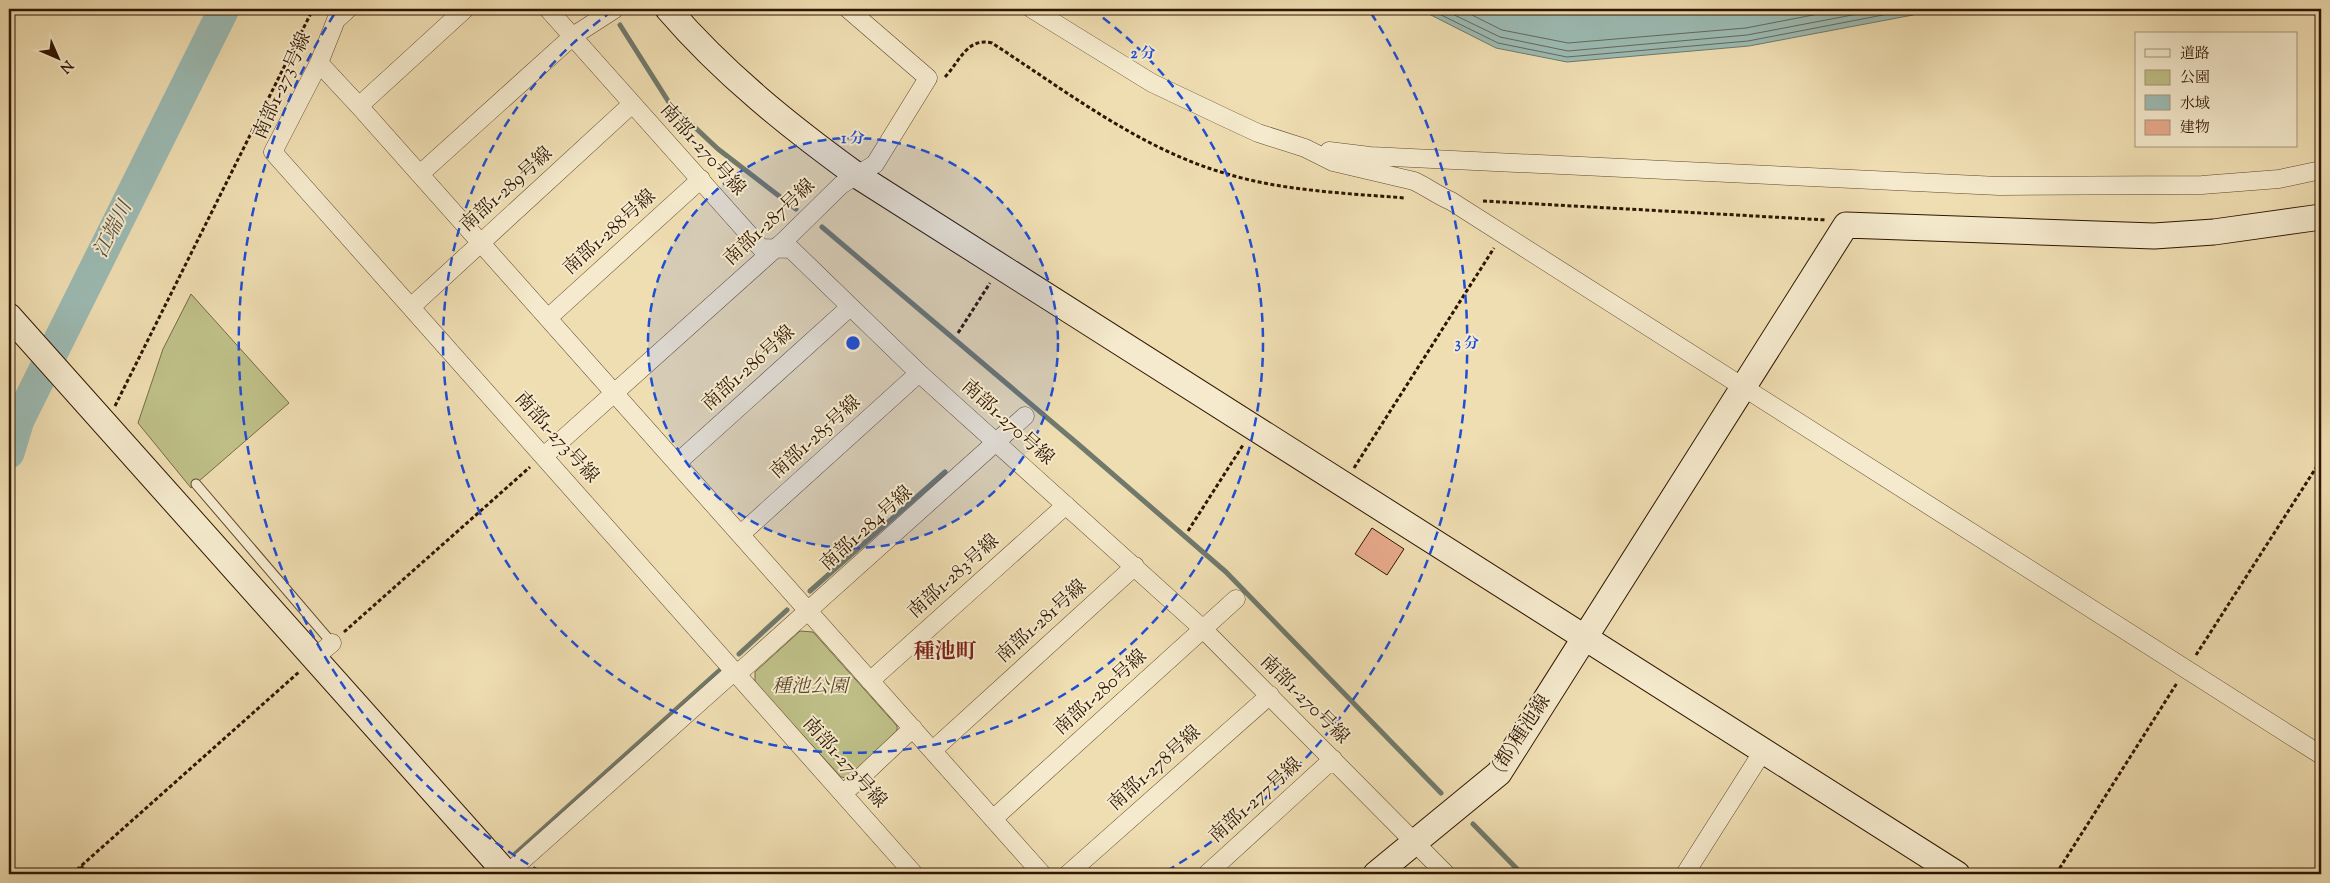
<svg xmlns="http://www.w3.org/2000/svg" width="2330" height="883" viewBox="0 0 2330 883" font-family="'Sorts Mill Goudy','Noto Serif JP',serif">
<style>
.green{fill:#bfc088;stroke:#776a44}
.water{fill:#9cbbb4;stroke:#70796c}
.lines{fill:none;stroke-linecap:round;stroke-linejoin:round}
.shore{stroke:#66685a;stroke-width:1}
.stream{stroke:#70796c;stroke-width:5}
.river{stroke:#9cbbb4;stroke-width:31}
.building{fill:#e8aa8c;stroke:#2f1500}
.lane-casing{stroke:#5f472c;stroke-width:11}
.street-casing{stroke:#5f472c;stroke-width:19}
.secondary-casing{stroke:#2f1500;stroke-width:27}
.path{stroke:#2f1500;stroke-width:3;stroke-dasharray:4 2.5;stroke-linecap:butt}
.lane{stroke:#f5eacd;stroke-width:9}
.street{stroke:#f5eacd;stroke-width:18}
.secondary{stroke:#f5eacd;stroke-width:25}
.ring{fill:none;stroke:#1d4ed8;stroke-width:2.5;stroke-dasharray:9 6}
.labels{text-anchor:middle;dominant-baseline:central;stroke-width:4;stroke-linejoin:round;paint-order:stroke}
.street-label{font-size:19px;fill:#2f1500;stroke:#f5eacd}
.park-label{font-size:19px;font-style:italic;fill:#5a4829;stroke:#f5eacd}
.water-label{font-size:20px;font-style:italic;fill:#554f3f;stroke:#f5eacd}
.quarter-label{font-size:21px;font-weight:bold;fill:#7a1f14;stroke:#f5eacd}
.centre{fill:#1d4ed8;stroke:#f5eacd;stroke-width:2.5}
.ring-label{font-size:15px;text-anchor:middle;font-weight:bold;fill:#1d4ed8;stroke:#f5eacd;stroke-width:4;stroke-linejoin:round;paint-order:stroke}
</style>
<rect width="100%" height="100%" fill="#efdeb2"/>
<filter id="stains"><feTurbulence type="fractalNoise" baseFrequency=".004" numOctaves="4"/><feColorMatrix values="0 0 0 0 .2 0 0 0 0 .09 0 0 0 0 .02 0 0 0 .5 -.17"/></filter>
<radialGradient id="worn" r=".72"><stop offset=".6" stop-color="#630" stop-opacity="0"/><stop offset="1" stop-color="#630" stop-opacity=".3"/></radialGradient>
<path class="green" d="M191,294l98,109 -98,85 -53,-65 25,-74z
M800,631l13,1 84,94v12l-46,41 -10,-2 -86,-94v-11z"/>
<path class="water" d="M1419,9h509l-15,6 -164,31 -182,16 -71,-14z"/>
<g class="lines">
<path class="shore" d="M1429,9l69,34 69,14 181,-16 166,-32
M1442,9l58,28 68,14 179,-16 137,-26
M1460,9l42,21 66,13 178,-15 98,-19"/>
<path class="stream" d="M620,25l50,79 48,45 78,60
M822,227l256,217 148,128 215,221
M810,591l135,-119
M739,654l48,-44
M1473,824l49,50
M515,854l206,-185"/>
<path class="river" d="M9,453l10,-33 205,-411"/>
</g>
<path class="building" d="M1372,528l32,21 -17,26 -32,-21z"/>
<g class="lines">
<g class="lane-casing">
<path id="lane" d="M196,484l136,159"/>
</g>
<g class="street-casing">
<path id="street" d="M348,9l-12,11 -17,43 -46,89 641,722
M548,9l213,239 30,1 128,124 284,256 243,245
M1032,9l120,74 76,36 30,14 47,15 28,14 81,19c13,6 23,14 37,20l870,554
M319,63l40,43 683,768
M359,106l106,-97
M1329,151l41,5 629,30 203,-1 77,-6 42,-9
M420,174l153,-138 42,-27
M411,307l221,-203
M548,318l153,-139
M544,456l242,-217 55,-54 34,-21 53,-86 -80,-69
M677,463l173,-156
M741,534l178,-161
M314,658l18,-15
M870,681l196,-176
M933,750l202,-184
M843,794l70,-66
M993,819l243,-220
M507,874l221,-197 16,-9 281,-252
M1068,874l202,-179
M1207,874l126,-115
M1685,874l78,-123"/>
</g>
<g class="secondary-casing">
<path id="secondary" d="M668,9c56,65 121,117 190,167l1099,698
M9,316l498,558
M1376,874l123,-101 347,-548 308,11 60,-4 107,-15"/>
</g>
<path class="path" d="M945,77c15,-16 22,-40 47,-34 74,48 147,105 232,130 58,18 120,20 181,25
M1483,201l344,19
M958,333l32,-50
M115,406l198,-397
M1354,468l140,-220
M1188,531l55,-86
M344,632l186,-165
M2196,655l125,-195
M81,866l7,8
M72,874l227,-202
M2056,874l121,-191"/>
<use href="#lane" class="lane"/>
<use href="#street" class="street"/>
<use href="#secondary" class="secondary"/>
</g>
<circle cx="853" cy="343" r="205" fill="#1d4ed8" fill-opacity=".12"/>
<g class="ring">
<circle cx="853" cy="343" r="205"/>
<path d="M1091 9A410 410 0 1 1 615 9"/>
<path d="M541 872A614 614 0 0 1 335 13M1371 13A614 614 0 0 1 1165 872"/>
</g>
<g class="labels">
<g class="street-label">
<text transform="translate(283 86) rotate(-66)">南部1-273号線</text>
<text transform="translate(702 150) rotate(48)">南部1-270号線</text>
<text transform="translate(507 190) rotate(-42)">南部1-289号線</text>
<text transform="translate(770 223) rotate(-43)">南部1-287号線</text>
<text transform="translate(610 233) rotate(-42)">南部1-288号線</text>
<text transform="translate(749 369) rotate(-42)">南部1-286号線</text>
<text transform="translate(1007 423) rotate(42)">南部1-270号線</text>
<text transform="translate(556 438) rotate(48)">南部1-273号線</text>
<text transform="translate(816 438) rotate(-42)">南部1-285号線</text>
<text transform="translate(867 529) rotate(-42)">南部1-284号線</text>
<text transform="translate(954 577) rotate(-42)">南部1-283号線</text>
<text transform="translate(1042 622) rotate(-42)">南部1-281号線</text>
<text transform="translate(1101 693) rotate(-42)">南部1-280号線</text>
<text transform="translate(1304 700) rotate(45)">南部1-270号線</text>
<text transform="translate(1522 734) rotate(-56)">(都)種池線</text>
<text transform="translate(844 763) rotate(48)">南部1-273号線</text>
<text transform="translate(1155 769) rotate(-42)">南部1-278号線</text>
<text transform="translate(1256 801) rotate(-42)">南部1-277号線</text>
</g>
<g class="park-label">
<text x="810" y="687">種池公園</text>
</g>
<g class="water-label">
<text transform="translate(114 230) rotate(-63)">江端川</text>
</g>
<g class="quarter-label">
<text x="945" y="653">種池町</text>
</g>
</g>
<circle cx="853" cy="343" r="8" class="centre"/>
<g class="ring-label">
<text x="1143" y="58">2 分</text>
<text x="853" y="143">1 分</text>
<text x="1467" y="348">3 分</text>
</g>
<rect width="2330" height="883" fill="none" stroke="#efdeb2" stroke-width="30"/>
<rect x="10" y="10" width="2310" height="863" fill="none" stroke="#2f1500" stroke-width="2.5"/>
<rect x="15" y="15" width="2300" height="853" fill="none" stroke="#2f1500"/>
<rect x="2135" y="32" width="162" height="115" fill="#f5eacd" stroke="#a6957b"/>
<rect x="2145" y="49" width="25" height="8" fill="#f5eacd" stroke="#a6957b"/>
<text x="2180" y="58" font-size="15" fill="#2f1500">道路</text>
<rect x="2145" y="70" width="25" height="15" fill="#bfc088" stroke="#a6957b"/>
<text x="2180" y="82" font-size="15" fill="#2f1500">公園</text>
<rect x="2145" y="95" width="25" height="15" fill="#9cbbb4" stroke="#a6957b"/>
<text x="2180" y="108" font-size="15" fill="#2f1500">水域</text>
<rect x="2145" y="120" width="25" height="15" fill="#e8aa8c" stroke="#a6957b"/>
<text x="2180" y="132" font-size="15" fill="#2f1500">建物</text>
<g transform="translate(58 58) rotate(135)" stroke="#f5eacd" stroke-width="4" paint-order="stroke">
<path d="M0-4L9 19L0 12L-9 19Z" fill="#2f1500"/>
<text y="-8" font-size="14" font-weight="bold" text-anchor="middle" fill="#2f1500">N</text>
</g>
<rect width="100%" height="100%" filter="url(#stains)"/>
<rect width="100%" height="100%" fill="url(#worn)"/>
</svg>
